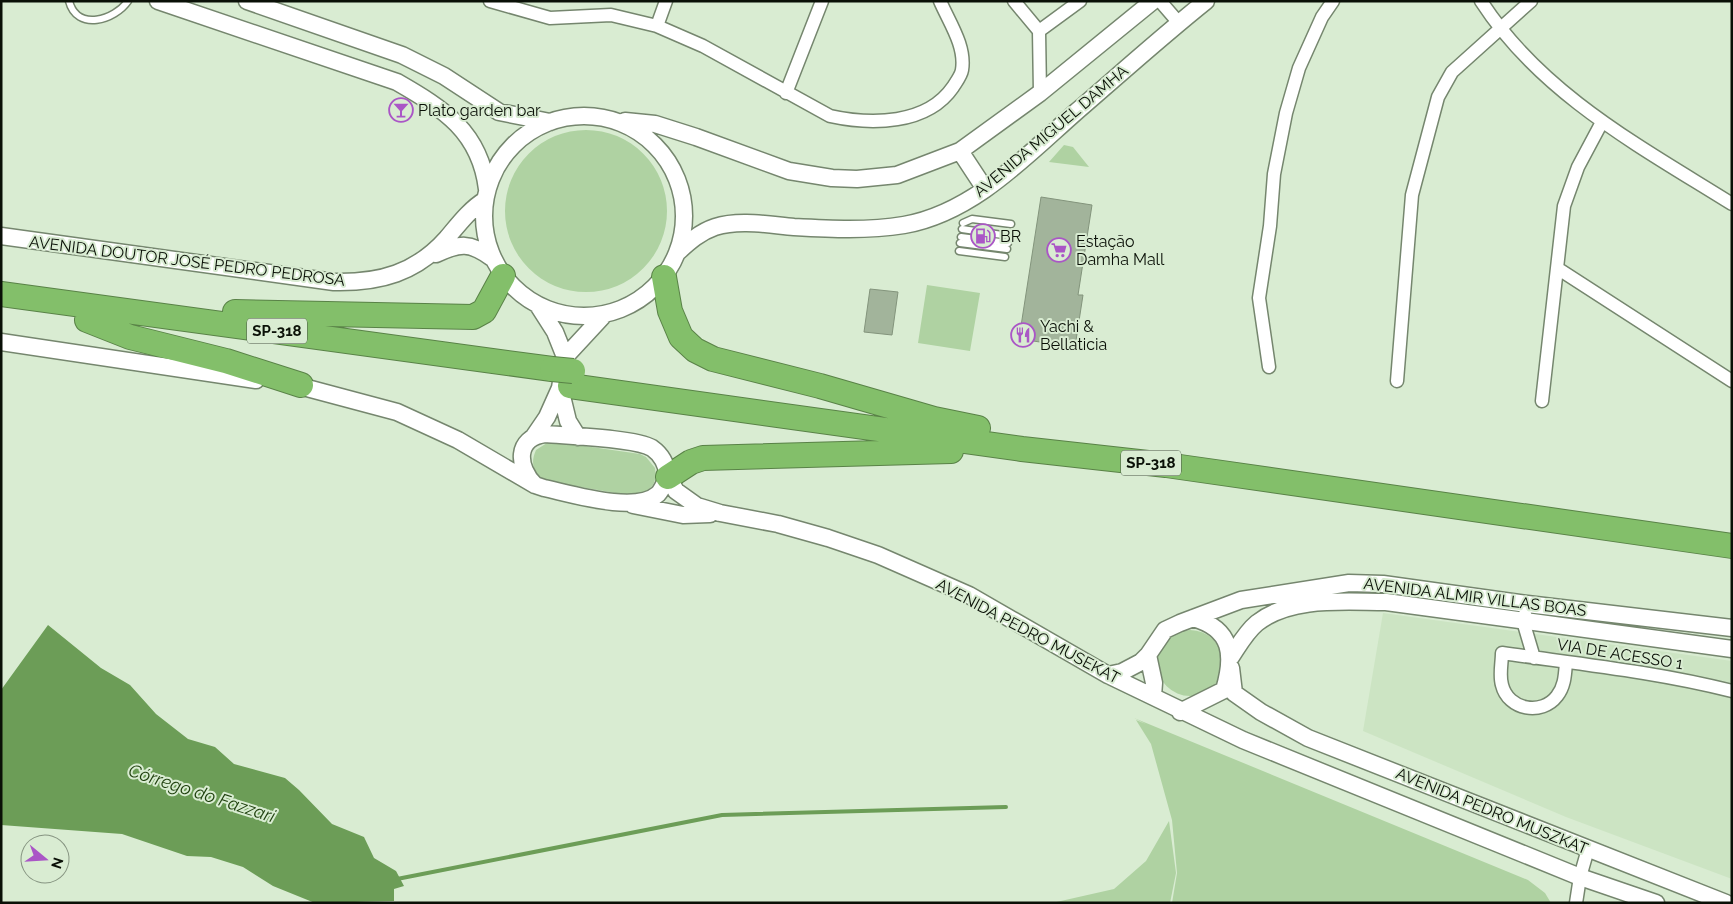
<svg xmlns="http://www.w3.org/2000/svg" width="1733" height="904" viewBox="0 0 1733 904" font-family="Raleway,sans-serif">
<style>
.built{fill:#cce4c3}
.green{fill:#afd2a2}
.water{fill:#6c9d57}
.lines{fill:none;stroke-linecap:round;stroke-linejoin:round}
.stream{stroke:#6c9d57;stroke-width:4}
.building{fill:#a2b49b;stroke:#83947c}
.service-casing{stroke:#75866e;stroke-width:9}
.minor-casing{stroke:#75866e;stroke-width:15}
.tertiary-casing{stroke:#75866e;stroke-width:19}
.motorway-casing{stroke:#598247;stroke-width:26}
.service{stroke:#fff;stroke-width:6}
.minor{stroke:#fff;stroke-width:12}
.tertiary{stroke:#fff;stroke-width:16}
.motorway{stroke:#83bf6a;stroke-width:24}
.motorway-bridge-casing{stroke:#598247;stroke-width:26;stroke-linecap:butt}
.motorway-bridge{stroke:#83bf6a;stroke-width:24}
.labels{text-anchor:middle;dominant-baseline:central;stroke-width:4;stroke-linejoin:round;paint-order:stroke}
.shield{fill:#d9ecd2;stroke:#485244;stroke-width:1}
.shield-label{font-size:15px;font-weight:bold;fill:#0a1007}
.poi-label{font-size:16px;fill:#0a1007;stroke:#d9ecd2;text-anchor:start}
.street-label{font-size:16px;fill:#0a1007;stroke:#d9ecd2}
.water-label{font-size:18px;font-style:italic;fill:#1d3e0c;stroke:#d9ecd2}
</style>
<rect width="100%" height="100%" fill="#d9ecd2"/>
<path class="built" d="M1383,613l349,48v218l-166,-62 -203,-86z"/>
<path class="green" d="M505 211a81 81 0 1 1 162 0a81 81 0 1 1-162 0Z
M1064,145l9,2 16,20 -40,-5z
M927,285l53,8 -10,58 -52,-8z
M550,441l90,13 6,3 9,11c3,18 -6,24 -22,28l-87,-15c-13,-7 -16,-18 -10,-31z
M1157 663a33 33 0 1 1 66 0a33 33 0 1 1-66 0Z
M1134,718l394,162 17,13 6,10h-379l5,-30 -5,-53 -21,-76 -15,-24 10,4z
M1169,821l7,52 -6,30h-118l62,-14 32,-28z"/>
<path class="water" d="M48,625l53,43 29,17 26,29 32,25 27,8 19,17 51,14 14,12 33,34 32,13 10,21 22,13 8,15 -10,3v12l-79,2 -42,-17 -30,-19 -32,-10 -24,-1 -65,-22 -121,-9v-135z"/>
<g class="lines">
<path class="stream" d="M397,879l325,-64 284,-8"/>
</g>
<path class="building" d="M1041,197l51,8 -14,90h5l-8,52 -56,-8z
M870,289l28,3 -6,43 -28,-3z"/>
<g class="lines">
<g class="service-casing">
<path id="service" d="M69,1c8,31 46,19 59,0
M963,223l9,-4 39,5
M962,229l47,7
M961,237l47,6
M960,243l47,6
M959,251l46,6"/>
</g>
<g class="minor-casing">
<path id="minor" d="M490,1l60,17 61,-3 46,11 46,20 127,70c41,9 97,9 123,-29 3,-5 8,-11 9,-17 4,-24 -13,-48 -22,-69
M1014,1l25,30
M1160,1l19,22
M1481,1c60,93 160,146 251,203
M657,26l9,-25
M786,93l36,-92
M1040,93l-1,-62 41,-30
M1557,268l175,113
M1269,367l-10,-69 11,-72 4,-52 12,-61 13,-45 23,-51 11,-16
M1397,381l15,-186 26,-98 14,-25 79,-71
M1542,401l22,-195 14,-39 24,-45
M1525,614l-2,7 11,37
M1566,662c-1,12 -1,24 -9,34 -15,20 -49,14 -55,-11 -3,-10 0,-22 0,-32 77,11 155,19 230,38
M1576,903l4,-26 8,-28"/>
</g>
<g class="tertiary-casing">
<path id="tertiary" d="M158,1l239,81c47,27 83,50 90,107
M247,1l155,54 42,21 55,36 51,10
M484 216a100 100 0 1 1 200 0a100 100 0 1 1-200 0Z
M625,121l30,3 41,13 93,34 43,7 25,1 40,-4 63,-24 80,-58 113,-92
M960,151l25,38
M1,236l333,46c46,1 82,-9 113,-44 11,-13 23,-29 38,-38
M678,252c11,-10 22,-20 37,-25 24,-8 55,-2 79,0 36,2 74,4 110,-2 69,-12 122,-69 172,-113 43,-37 85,-75 130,-111
M436,254c24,-11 34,-12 56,4
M539,307l16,25 10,25
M1,342l255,38
M292,384l105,28 61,28 77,45 9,3c28,6 92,26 114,6 4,-4 7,-12 10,-17 -1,-11 -6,-22 -16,-29 -17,-10 -84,-12 -107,-14 -30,4 -28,33 -10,51
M560,388l8,33 10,16
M534,436l13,-19 13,-29 5,-31 38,-41
M668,477l8,14 21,15 23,7 58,11 50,14 50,17 91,40 139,80 135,65 337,137 76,26
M633,505l50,10 27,-1
M1148,655l6,28 -1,13
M1231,657c8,-12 15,-25 26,-34 34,-27 88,-21 129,-21l346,47
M1231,668l3,25 27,19 47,26 418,165
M1108,675l14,-3 19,-10 7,-7 17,-25 15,-7 61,-23 108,-17 34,1 144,20 205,24
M1180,712l44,-22c10,-34 9,-61 -31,-72"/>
</g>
<g class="motorway-casing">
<path id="motorway" d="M664,277l6,34 11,26 14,13 18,9 107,27 114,33 44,9
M1,294l551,75
M235,312l238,5 11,-6 19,-35
M87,320l43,17 96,24 75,24
M570,386l452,63 144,16 566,81
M668,477l23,-15 12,-4 248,-7"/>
</g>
<use href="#service" class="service"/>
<use href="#minor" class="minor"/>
<use href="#tertiary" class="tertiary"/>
<use href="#motorway" class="motorway"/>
<g class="motorway-bridge-casing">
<path id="motorway-bridge" d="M552,369l21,2"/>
</g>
<use href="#motorway-bridge" class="motorway-bridge"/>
</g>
<defs>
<g id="bar-ring" transform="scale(1.25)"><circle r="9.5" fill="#d9ecd2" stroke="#aa56c6" stroke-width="1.5"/><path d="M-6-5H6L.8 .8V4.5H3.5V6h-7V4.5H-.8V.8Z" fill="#aa56c6"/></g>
<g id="fuel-ring" transform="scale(1.25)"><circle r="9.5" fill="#d9ecd2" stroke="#aa56c6" stroke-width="1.5"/><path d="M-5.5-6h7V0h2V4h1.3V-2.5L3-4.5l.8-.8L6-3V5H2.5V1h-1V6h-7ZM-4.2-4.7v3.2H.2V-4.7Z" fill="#aa56c6"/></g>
<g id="supermarket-ring" transform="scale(1.25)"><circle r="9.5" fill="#d9ecd2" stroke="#aa56c6" stroke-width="1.5"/><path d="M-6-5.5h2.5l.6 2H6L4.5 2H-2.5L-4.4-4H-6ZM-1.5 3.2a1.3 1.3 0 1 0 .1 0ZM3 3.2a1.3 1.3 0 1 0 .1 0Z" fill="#aa56c6"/></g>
<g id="restaurant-ring" transform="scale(1.25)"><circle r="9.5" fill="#d9ecd2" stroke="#aa56c6" stroke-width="1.5"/><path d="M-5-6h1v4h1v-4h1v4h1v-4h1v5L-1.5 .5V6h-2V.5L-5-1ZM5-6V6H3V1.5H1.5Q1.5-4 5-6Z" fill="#aa56c6"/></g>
</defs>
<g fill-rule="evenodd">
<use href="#bar-ring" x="401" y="110"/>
<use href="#fuel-ring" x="983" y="236"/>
<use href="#supermarket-ring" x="1059" y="250"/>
<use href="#restaurant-ring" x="1023" y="335"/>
</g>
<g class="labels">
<g class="shield">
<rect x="247" y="318.5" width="60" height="25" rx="4"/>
<rect x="1121" y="450.5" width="60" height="25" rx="4"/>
</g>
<g class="shield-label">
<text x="277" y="331">SP-318</text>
<text x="1151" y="463">SP-318</text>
</g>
<g class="poi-label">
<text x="418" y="110">Plato garden bar</text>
<text x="1000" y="236">BR</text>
<text x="1076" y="241">Estação<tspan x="1076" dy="18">Damha Mall</tspan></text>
<text x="1040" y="326">Yachi &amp;<tspan x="1040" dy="18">Bellaticia</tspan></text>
</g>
<g class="street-label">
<text transform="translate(1051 131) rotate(-40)">AVENIDA MIGUEL DAMHA</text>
<text transform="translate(187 261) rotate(7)">AVENIDA DOUTOR JOSÉ PEDRO PEDROSA</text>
<text transform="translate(1475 597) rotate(7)">AVENIDA ALMIR VILLAS BOAS</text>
<text transform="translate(1028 631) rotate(28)">AVENIDA PEDRO MUSEKAT</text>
<text transform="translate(1620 654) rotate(9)">VIA DE ACESSO 1</text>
<text transform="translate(1492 811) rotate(22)">AVENIDA PEDRO MUSZKAT</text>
</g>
<g class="water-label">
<text transform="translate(202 793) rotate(18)">Córrego do Fazzari</text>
</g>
</g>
<rect width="1733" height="904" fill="none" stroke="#0a1007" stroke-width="5"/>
<g transform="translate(45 859) rotate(108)"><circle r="24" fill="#d9ecd2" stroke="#869481"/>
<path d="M0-4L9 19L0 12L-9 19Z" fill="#aa56c6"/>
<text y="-8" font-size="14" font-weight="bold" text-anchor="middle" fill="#0a1007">N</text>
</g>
</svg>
